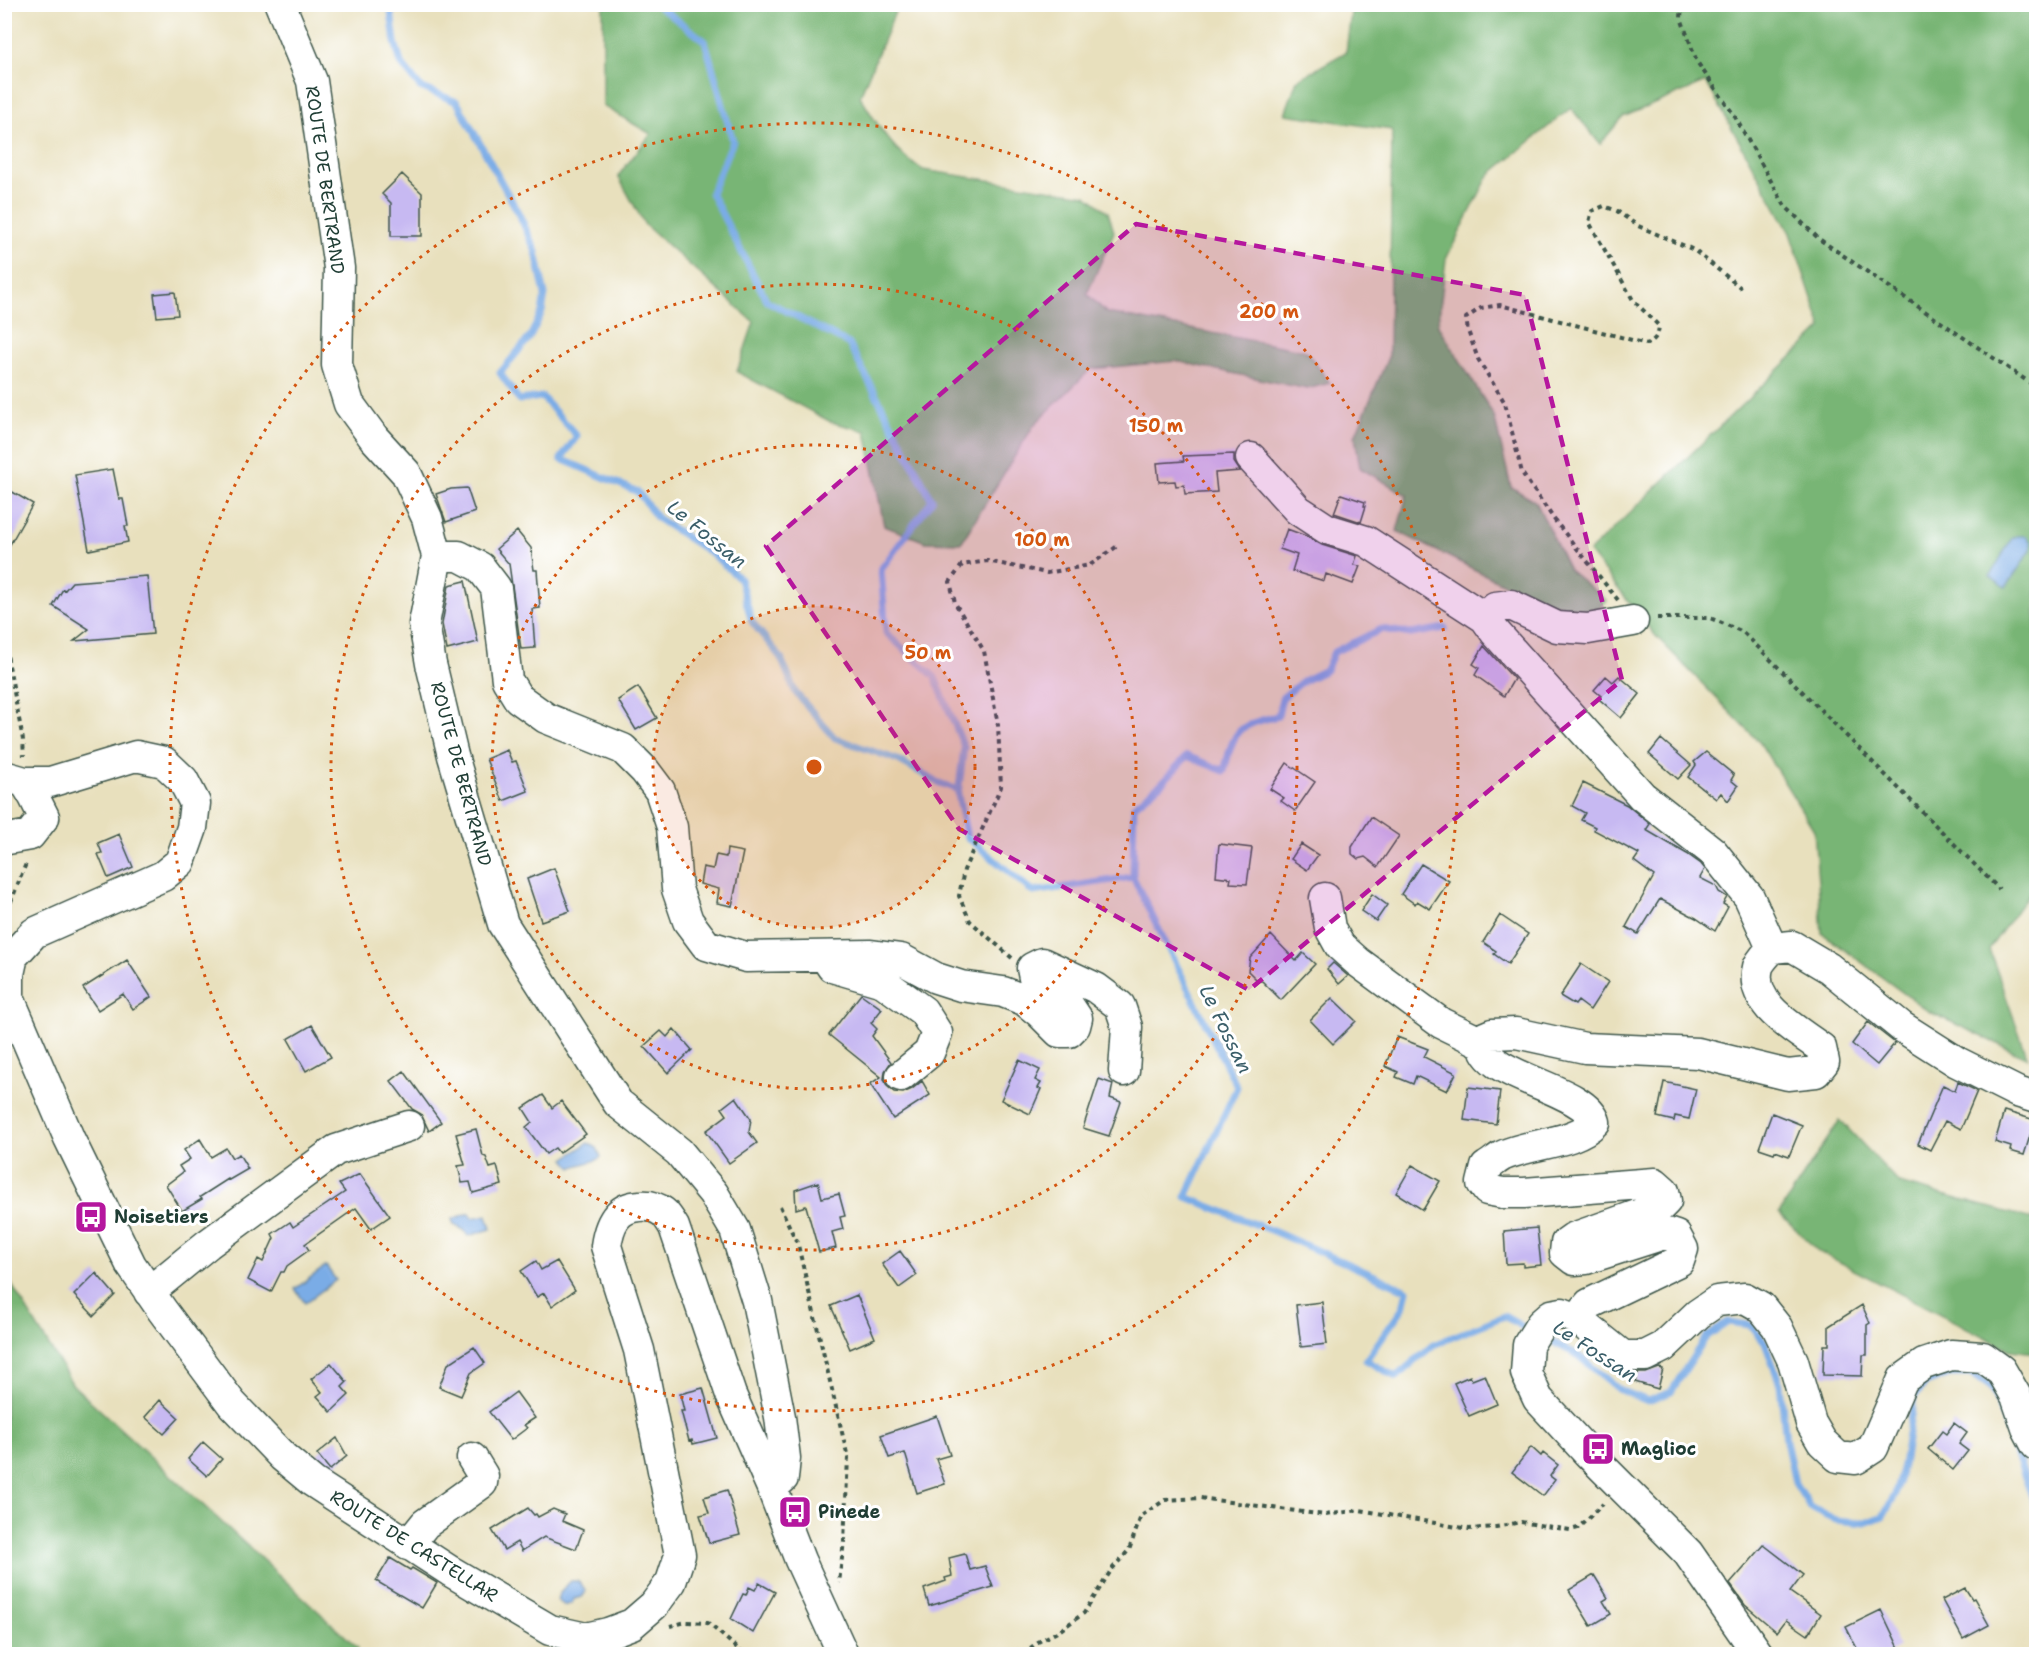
<svg xmlns="http://www.w3.org/2000/svg" width="2041" height="1659" viewBox="0 0 2041 1659" font-family="'Shantell Sans',sans-serif">
<style>
.forest{fill:#78b574;stroke:#4c7954;stroke-width:1.5}
.water{fill:#7aace6;stroke:#4c748d;stroke-width:1.5}
.lines{fill:none;stroke-linecap:round;stroke-linejoin:round}
.stream{stroke:#7aace6;stroke-width:7}
.building{fill:#c7b9f2}
.minor-casing{stroke:#3d5549;stroke-width:33}
.path{stroke:#3d5549;stroke-width:4;stroke-dasharray:4.5 4.5;stroke-linecap:butt}
.minor{stroke:#fff;stroke-width:30}
.marked{fill:#b5179e;fill-opacity:0.2;stroke:#b5179e;stroke-width:4.5;stroke-dasharray:12 8;stroke-linejoin:round}
.ring{fill:none;stroke:#d45610;stroke-width:3;stroke-dasharray:3 6}
.labels{text-anchor:middle;dominant-baseline:central;stroke-width:6;stroke-linejoin:round;paint-order:stroke}
.street-label{font-size:18px;fill:#1f3d34;stroke:#fff}
.poi-label{font-size:18px;font-weight:bold;fill:#1f3d34;stroke:#fff;text-anchor:start}
.water-label{font-size:20px;font-style:italic;fill:#3a5e69;stroke:#fff}
.centre{fill:#d45610;stroke:#fff;stroke-width:3}
.ring-label{font-size:18px;text-anchor:middle;font-weight:bold;fill:#d45610;stroke:#fff;stroke-width:6;stroke-linejoin:round;paint-order:stroke}
</style>
<rect width="100%" height="100%" fill="#fff"/>
<filter id="ink" filterUnits="userSpaceOnUse"><feTurbulence type="fractalNoise" baseFrequency=".0167" numOctaves="2"/><feDisplacementMap in="SourceGraphic" scale="12" xChannelSelector="R" yChannelSelector="G"/><feConvolveMatrix kernelMatrix="1 2 1 2 8 2 1 2 1" color-interpolation-filters="sRGB"/></filter>
<filter id="wash" filterUnits="userSpaceOnUse"><feTurbulence type="fractalNoise" baseFrequency=".008" numOctaves="4" result="noise"/><feDisplacementMap in="SourceGraphic" scale="24" xChannelSelector="R" yChannelSelector="G"/><feGaussianBlur stdDeviation="1.35" result="paint"/><feColorMatrix in="noise" values="0 0 0 0 0 0 0 0 0 0 0 0 0 0 0 0 0 1.4 0 .05"/><feComposite in="paint" operator="in"/></filter>
<g filter="url(#wash)">
<rect width="100%" height="100%" fill="#e8e0bd"/>
<path class="forest" d="M603,5h295l-38,91c17,29 34,57 63,74l163,25 22,17 6,20 -27,62 20,19 199,38 24,32 -23,6 -131,-28 -85,8 -57,56 -73,118 -35,-1 -42,-16 -18,-95 -35,-9 -94,-50 17,-50 -109,-97 -27,-49 33,-42 -48,-28z
M1352,5h684v879l-47,65 39,109 -100,-47 -106,-78 -8,-103 -54,-87 -105,-108 -66,-83 233,-224 -32,-95 -84,-151 -83,35 -23,27 -29,-36 -82,67 -43,84 -8,66 56,91 17,71 25,15 33,68 38,31 -13,11 -54,-10 -143,-71 10,-36 -47,-27 -5,-32 34,-81 3,-225 -107,-16 12,-34 49,-28z
M1840,1120l59,63 137,37v133l-26,-3 -191,-98 -40,-39z
M5,1274l68,111 285,263 -5,6h-348z"/>
<path class="water" d="M2016,536h10l5,6v8l-25,37 -16,-11 22,-38z
M588,1143l9,5 4,9c-7,6 -20,6 -29,11l-7,-9z
M470,1213l2,5 15,-3 4,14 -23,7 -4,-6 -10,-5 -2,-6z
M326,1266l10,14 -31,23 -10,-14z
M571,1581h7l7,9v3l-3,4 -8,2 -2,4 -7,3 -8,-6 2,-6c5,-4 7,-9 12,-13z"/>
<g class="lines">
<path class="stream" d="M390,4l5,38 6,21 19,24 37,15 62,112 17,38 9,43 -3,17 -12,25 -30,36 19,27 23,-3 35,39 -16,23 77,33 19,26 54,35 29,26 12,43 29,36 14,34 40,46 63,22 39,22 21,8
M656,4l49,37 28,100 -22,52 56,108 82,43 83,156 -51,69 5,64 49,44 29,70 -6,48 9,42 66,55 100,-15
M1445,628l-34,6 -29,-5 -48,23 -8,18 -23,11 -21,17 -4,18c-43,10 -43,14 -54,55l-37,-15 -26,28 -27,22 -1,71 104,210 -51,110 89,35 132,58 -4,18 -37,52 30,17 37,-32 71,-29 26,15
M1543,1337l33,17 44,36 28,11 23,-9 35,-55 22,-15 22,3 15,18 15,41 6,57 9,42 15,24 26,13 29,3 18,-7 12,-21 8,-30 11,-68 12,-14 25,-9h21l20,14 44,119"/>
</g>
<g id="blocks">
<path class="building" d="M402,174l20,19v43h-31v-33l-9,-9z
M175,292l3,23 -21,2 -3,-23z
M1234,454v8l6,9 -25,2 2,19 -32,2 -1,-9 -8,1 -1,-5 -16,1 -2,-19 27,-2 -1,-5z
M113,469l6,30h4l5,27h-3l3,16 -39,8 -14,-75z
M4,487l29,17 -29,51z
M467,488l8,24 -29,10 -10,-28 15,-5z
M1341,494l24,8 -1,4h2l-5,16 -27,-9z
M1287,529l19,7 16,9 35,11 -3,9 6,1 -7,18 -27,-10 -2,7 -32,-10 5,-16 -17,-6z
M517,531l14,17 3,22h3l3,38 -8,1 3,39 -14,1 -12,-85 -13,-15z
M147,576l6,58 -79,7 15,-12 -36,-23 10,-17 2,1 7,-8z
M465,581l13,61 -31,8 -5,-26 7,-39z
M1484,646l30,33 -10,17 -29,-21 4,-7 -6,-4z
M1606,676l7,6 6,-6 21,18 -19,24 -22,-19 2,-3 -7,-6z
M638,687l19,31 -21,12 -18,-30z
M1661,739l30,26 -13,14 -29,-25z
M507,750l5,12 4,-1 12,30 -25,10 -17,-42z
M1706,752l28,23 -3,5 7,6 -10,15 -7,-8 -5,6 -28,-22 8,-12 -2,-3z
M1287,763l28,19 -20,29 -14,-10 3,-3 -14,-9z
M1583,783l44,22 23,19 -4,6 41,24 14,10 4,5 -5,9 16,8 3,6 8,5 -4,7 5,3 -13,24 -19,-13 -36,-19 -22,35 -12,-7 28,-51 -20,-15 5,-7 -45,-24 1,-3 -14,-7 4,-7 -13,-7z
M1371,817l28,19 -21,31 -13,-10 -7,2 -6,-5v-7z
M119,834l14,33 -25,11 -10,-24 4,-1 -4,-10z
M1219,844l33,4 -5,36 -17,-1 1,-5 -15,-2z
M1301,844l17,11 -11,15 -16,-11z
M727,849l16,3 -11,54 -15,-3 2,-14 -19,-5 3,-17 10,2 3,-14 10,2z
M1421,864l28,17 -19,28 -13,-8 -2,3 -14,-10z
M554,868l16,43 -29,10 -14,-42z
M1372,894l15,11 -11,16 -15,-10z
M1500,915l28,19 -20,30 -14,-10 2,-3 -13,-9z
M1271,935l25,26 7,-8 12,11 -34,36 -19,-19h-4l-10,-10 2,-13z
M127,960l24,37 -18,12 -10,-15 -25,16 -15,-22z
M1333,963l15,13 -9,8 -12,-15z
M1581,964l27,18 -18,28 -12,-9 -3,4 -15,-9z
M861,994l21,15 -11,14 6,6 -5,7 19,26 -6,9 -1,8 3,7 7,6 9,1 9,-4 10,-8 8,14 -37,24 -23,-35 11,-7 -52,-42z
M1332,998l24,23 -23,23 -23,-24z
M1868,1022l27,21 -18,22 -25,-21z
M312,1025l19,32 -25,14 -18,-32z
M674,1029l18,21 -24,23 -24,-27 17,-15 6,6z
M1397,1037l31,12 -4,8 32,16 -9,18 -31,-15 -3,8 -17,-7 2,-5 -13,-6z
M1019,1060l21,10 -5,10 6,3 -3,5 3,1 -11,25 -29,-14z
M404,1071l37,51 -12,9 -8,-17 -9,-5 -21,-28z
M1099,1079l14,5 -3,14 11,4 -12,34 -26,-8z
M1664,1082l32,7 -7,30 -14,-3 -1,5 -17,-4z
M1958,1082l19,9 -16,38 -16,-8 -15,29 -12,-6 25,-59 12,6z
M1468,1087l32,4 -4,33 -32,-4z
M543,1095l9,13 9,-7 25,33 -27,19 -4,-5 -9,6 -20,-27 6,-5 -9,-14z
M736,1097l15,22 -2,13 8,11 -28,20 -23,-32 21,-16 -5,-7z
M2004,1111l31,9 -11,35 -14,-4 1,-4 -16,-5z
M1772,1113l30,12 -13,31 -14,-5 -1,2 -15,-5z
M476,1129l7,27 3,1 4,11 7,-2 5,19 -29,8 -3,-11 -8,1 -4,-17 7,-1 -9,-31z
M200,1139l11,18 15,-9 6,10 7,-4 9,15 -19,11 -1,-1 -28,18 2,2 -20,12 -16,-26 17,-13 -4,-6 11,-7 -6,-9z
M1412,1165l28,16 -17,29 -27,-17z
M360,1174l30,42 -19,13 -15,-21 -51,36 4,6 -22,16 -3,6h-3l-10,20 -23,-12 10,-21 5,3 11,-24 -2,-4 18,-12 3,5 52,-35 -6,-8z
M818,1182l4,16 17,-4 6,22 -5,1 3,12 -11,3 4,16 -17,4 -13,-46 -10,3 -1,-19z
M1537,1228l4,37 -18,2v-4l-17,1 -2,-33z
M900,1251l17,24 -18,13 -17,-24z
M536,1261l5,9 16,-9 18,29 -23,16 -8,-13 -7,4 -16,-26z
M96,1273l19,22 -21,21 -20,-21z
M857,1295l18,43 -25,11 -19,-43z
M1322,1302l5,42 -26,3 -5,-42z
M1862,1305l8,18 -3,2v30h-4l-1,21 -39,-1 1,-30h5v-19z
M474,1347l11,16 -14,10 -10,23 -22,-9 9,-23z
M331,1363l16,19 -5,5 7,8 -18,17 -14,-16 5,-4 -11,-13z
M1659,1368l4,1 -5,20 -23,-7 3,-9h8z
M1485,1375l12,29 -28,12 -15,-33 16,-7 2,4z
M703,1388l14,50 -24,6 -1,-4 -3,1 -8,-30h3l-4,-17z
M516,1392l19,26 -11,7 3,3 -16,12 -22,-28z
M160,1400l19,18 -15,16 -19,-17z
M937,1416l13,39 -14,4 9,25 -28,9 -12,-40 -16,5 -8,-23z
M1954,1423l13,10 -8,11 9,7 -15,19 -25,-21 14,-18 4,3z
M337,1438l10,18 -17,14 -13,-16z
M203,1442l19,17 -15,17 -19,-17z
M1531,1447l10,9 2,-3 15,12 -8,11 5,4 -12,16 -31,-24z
M727,1490l13,45 -31,8 -9,-28 9,-2 -5,-16z
M528,1508l6,7 2,-1 2,3 15,-8 12,5 -3,7 21,9 -7,19 -32,-12 -22,14 -5,-9 -13,8 -12,-20z
M1764,1545l39,30 -13,17 31,22 -13,21 -22,-15 -9,12 -32,-27 -15,-21z
M965,1554l5,16 15,-4 8,21 -64,19 -5,-17 22,-8 -1,-3 7,-2 -3,-18z
M390,1558l20,12 2,-2 25,15 -15,25 -46,-27z
M1594,1575l14,23 -5,3 8,13 -20,12 -22,-36z
M759,1583l16,9 -22,41 -22,-14 12,-25 3,1 3,-8 6,3z
M1965,1588l7,11 2,-1 15,27 -26,14 -21,-39z
M1881,1610l18,38 -12,6h-27l-14,-27z"/>
</g>
</g>
<g filter="url(#ink)">
<use href="#blocks" fill-opacity="0" stroke="#3d5549" stroke-width="1.5"/>
<g class="lines">
<g class="minor-casing">
<path id="minor" d="M280,4l32,77 27,187 -2,97 12,39 25,34 32,35 21,45 10,38 -13,68 7,40 22,92 50,168 115,179 61,49 34,41 22,37 22,71 23,116 5,41 -2,20 -11,10
M1251,458l47,52 29,19 39,12 119,77 10,14 147,164 71,56 36,45 23,51
M437,556h22l21,11 16,21 11,92 11,18 28,20 77,31 22,22 15,20 12,36 5,62 11,32 18,24 40,12 125,-2 30,4 35,19 25,8 42,6 21,8 15,12 20,20h10l6,-6 2,-8 -12,-18 -31,-22 -2,-10 10,-5 54,25 24,18 7,21 -3,44
M1485,618l10,-11 16,-2 46,22 31,2 45,-8
M4,776l21,6h25l86,-26 28,6 19,18 12,23 -3,25 -12,34 -17,14 -129,57 -21,23 -4,18v24l60,140 62,127 31,45 70,94 51,53 30,25 137,89 100,59 36,8 22,-5 24,-9 22,-19 17,-23 9,-27 -41,-205 -33,-104c3,-21 10,-39 34,-40 8,-1 15,0 23,6 4,3 8,10 11,15l57,168 41,93 28,72 43,94
M4,837l4,2 22,-4 14,-18 -10,-20 -9,-15
M1325,898l5,30 10,18 18,16 83,61 41,20
M828,961l4,6 51,15 40,29 14,22 -8,20 -28,23
M149,1292l59,-48 128,-94 73,-24
M1577,1319l12,-15 90,-43 4,-12 -7,-13 -9,-3 -81,26 -12,1 -9,-7 1,-10 7,-5 87,-31 6,-6 -2,-10 -9,-8 -131,10h-21l-16,-3 -5,-7 4,-16c5,-3 11,-8 16,-11 27,-13 73,-12 93,-34 -9,-36 -126,-47 -110,-85l7,-3 24,-1 69,15 113,5 90,22 28,-3 8,-10 -3,-14c-25,-19 -73,-43 -63,-81 2,-6 10,-14 14,-19l20,-2 37,22 73,59 55,35 60,30 19,6
M408,1545l17,-21 57,-41 1,-7 -11,-18
M1758,1654l-70,-101 -100,-100 -50,-54 -12,-26 2,-28 13,-21 10,-9 11,-2 15,6 46,37h22l18,-9 35,-33 19,-13 28,-3 16,9 16,20 16,34 18,62 11,19 16,15 18,2 17,-11 30,-69 21,-15 27,-9 32,2 18,13 15,26 11,32 9,17"/>
</g>
<path class="path" d="M1682,4l-1,14 16,44 37,53 51,91 34,33 217,148
M1618,600l-62,-78 -34,-49 -17,-70 -27,-44 -10,-28 -2,-13 15,-10 19,-3 147,39c8,-4 11,-8 12,-18l-26,-26 -44,-78 3,-11 12,-5 13,5 21,15 56,24 47,38
M1657,618h53l33,14 256,257
M4,639l19,101 1,16
M4,919l23,-58
M1012,958l-42,-37 -11,-25 5,-26 37,-83 -3,-62 -14,-74 -29,-48 -5,-21 12,-17 25,-4 60,12 43,-8 29,-20
M780,1206l18,39 50,213 -4,83 -5,42
M670,1626l16,-4 22,1 36,31
M1023,1654l15,-12 21,-11 25,-18 28,-44 17,-19 12,-34 24,-16 35,-2 125,17 35,-5 109,19 27,-2 25,-5 49,8 8,-2 25,-24"/>
<use href="#minor" class="minor"/>
</g>
</g>
<path class="marked" d="M1136,224l389,71 97,385 -373,310 -290,-161 -193,-283z"/>
<circle cx="814" cy="767" r="161" fill="#d45610" fill-opacity=".12"/>
<g class="ring">
<circle cx="814" cy="767" r="161"/>
<circle cx="814" cy="767" r="322"/>
<circle cx="814" cy="767" r="483"/>
<circle cx="814" cy="767" r="644"/>
</g>
<defs>
<g id="bus-square" transform="scale(1.725)"><rect x="-9" y="-9" width="18" height="18" rx="4" fill="#b5179e" stroke="#fff"/><path d="M-5-6H5V4H4V6H2V4H-2V6H-4V4H-5ZM-3.5-4V0h7V-4ZM-3.5 1.2v1.5H-2V1.2ZM2 1.2v1.5H3.5V1.2Z" fill="#fff"/></g>
</defs>
<g fill-rule="evenodd">
<use href="#bus-square" x="91" y="1217"/>
<use href="#bus-square" x="1598" y="1449"/>
<use href="#bus-square" x="795" y="1512"/>
</g>
<g class="labels">
<g class="street-label">
<text transform="translate(325 180) rotate(82)">ROUTE DE BERTRAND</text>
<text transform="translate(461 774) rotate(75)">ROUTE DE BERTRAND</text>
<text transform="translate(414 1546) rotate(32)">ROUTE DE CASTELLAR</text>
</g>
<g class="poi-label">
<text x="114" y="1217">Noisetiers</text>
<text x="1621" y="1449">Maglioc</text>
<text x="818" y="1512">Pinede</text>
</g>
<g class="water-label">
<text transform="translate(707 534) rotate(39)">Le Fossan</text>
<text transform="translate(1226 1029) rotate(64)">Le Fossan</text>
<text transform="translate(1595 1351) rotate(33)">Le Fossan</text>
</g>
</g>
<circle cx="814" cy="767" r="9" class="centre"/>
<g class="ring-label">
<text x="1269" y="318">200 m</text>
<text x="1156" y="432">150 m</text>
<text x="1042" y="546">100 m</text>
<text x="928" y="659">50 m</text>
</g>
<rect width="2041" height="1659" fill="none" stroke="#fff" stroke-width="24"/>
</svg>
